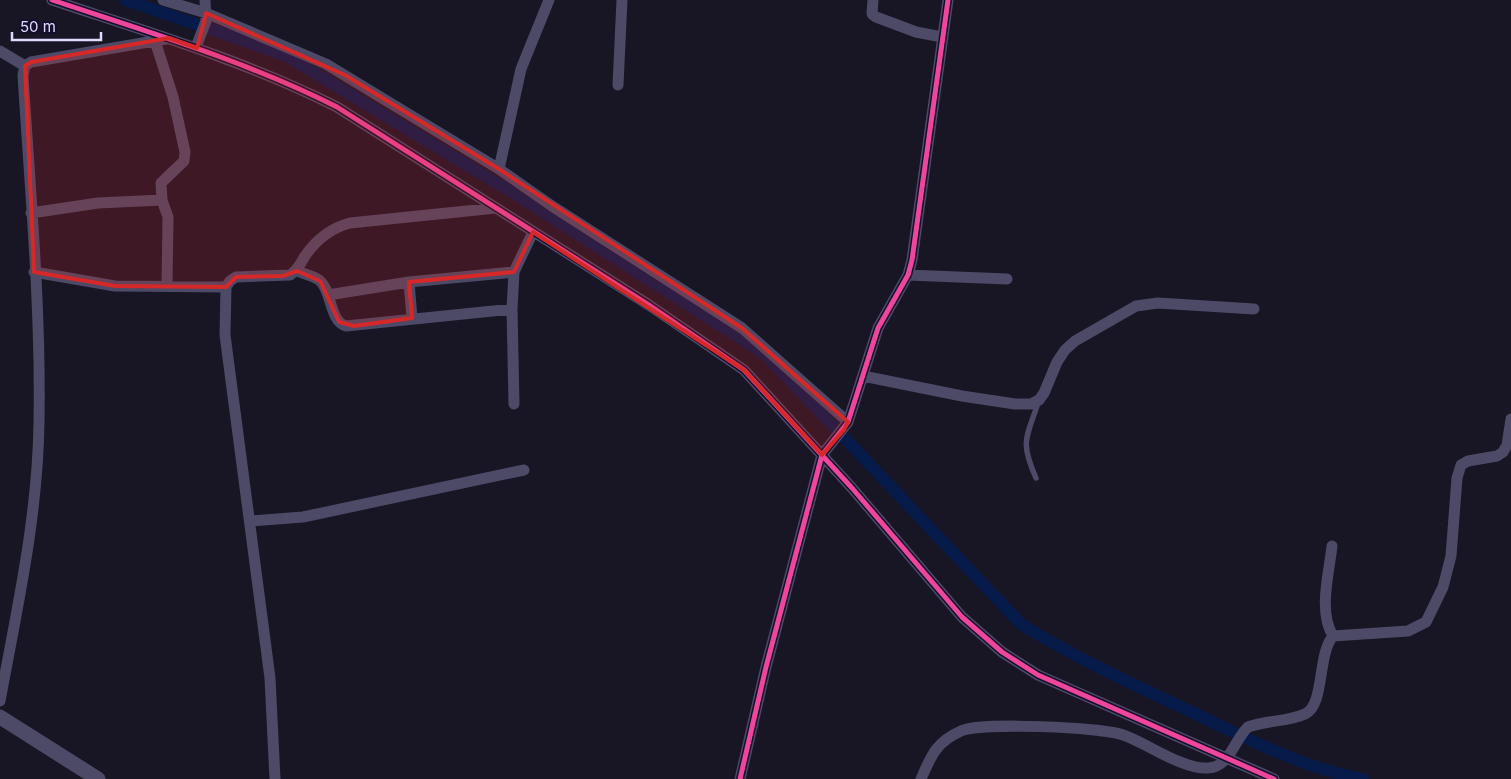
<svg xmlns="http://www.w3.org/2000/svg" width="1511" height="779" viewBox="0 0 1511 779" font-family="Inter,sans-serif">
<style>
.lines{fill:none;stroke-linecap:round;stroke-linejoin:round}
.canal{stroke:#071b4a;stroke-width:12}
.service{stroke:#4c4a66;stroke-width:5.5}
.minor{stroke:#4c4a66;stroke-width:11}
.tertiary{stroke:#4c4a66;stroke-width:15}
.cycleway-casing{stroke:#150e2c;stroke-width:8}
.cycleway{stroke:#ed469a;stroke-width:5}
.marked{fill:#d62828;fill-opacity:0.2;stroke:#d62828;stroke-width:4;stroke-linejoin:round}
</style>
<rect width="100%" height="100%" fill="#181525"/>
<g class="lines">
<path class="canal" d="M126,0l159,55 235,142 245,157 256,270c55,34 114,61 173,89 54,26 109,55 169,66"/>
<path class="service" d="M1036,478c-17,-38 -9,-40 3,-78"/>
<path class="minor" d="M52,0c96,32 194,61 285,107l312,198 95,65 108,118 110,129 40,35 36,23 236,104
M163,0l43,13 120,51 173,105 53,37 190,122 106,94
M873,0l-1,14 4,3 40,15 26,5
M155,41l18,56 12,55 -1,9 -23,22 1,17 6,17 -1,69
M196,47l10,-26 -1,-21
M0,51l25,15
M618,85l4,-85
M499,169l22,-100 28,-69
M31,213l67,-10 64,-3
M297,271c7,3 15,4 22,9 13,10 10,41 27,46l166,-17
M34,272l81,14 111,1
M908,275l99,4
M409,282l3,36
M328,295l81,-13 105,-10
M863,376l99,20 53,8h16l8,-4 5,-7 13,-31 8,-12 10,-9 61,-35 22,-3 96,6
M514,404l-2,-95 2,-37 19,-40
M250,521l53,-4 221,-47
M1332,546c-3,28 -14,65 1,90
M0,701c17,-92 38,-185 39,-280 2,-115 -9,-231 -16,-346l2,-9 6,-4 135,-23
M275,779l-5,-101 -45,-343 1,-48 4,-6 6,-4 54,-2c8,-5 10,-11 15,-19 11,-16 26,-28 45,-33l146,-15
M740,779l26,-112 56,-212 26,-33 30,-94 30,-53 4,-15 36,-260
M921,779c10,-23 15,-37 40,-48 19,-9 141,-4 162,4 24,8 60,35 85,33 22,-1 26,-28 40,-41 18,-7 40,-5 57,-13 20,-9 12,-59 28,-78l75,-5 18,-9 17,-35 8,-31 6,-78 4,-13 7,-4 29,-5 6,-4 4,-7 4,-26"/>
<path class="tertiary" d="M0,717l98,62"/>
<g class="cycleway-casing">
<path id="cycleway" d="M52,0c96,32 194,61 285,107l312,198 95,65 108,118 110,129 40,35 36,23 236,104
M740,779l26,-112 56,-212 26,-33 30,-94 30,-53 4,-15 36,-260"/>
</g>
<use href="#cycleway" class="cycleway"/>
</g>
<path class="marked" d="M206,13l139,62 154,94 243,159 106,94 -4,8 -22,25 -78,-85 -211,-138 -19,40 -105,10 3,36 -58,8 -15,-4 -19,-41 -23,-10 -14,5 -47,1 -10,10 -111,-1 -81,-14 -9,-206 6,-4 138,-24 28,10z"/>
<path d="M12 32v8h89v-8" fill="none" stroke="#e0daff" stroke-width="2.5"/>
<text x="20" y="32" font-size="15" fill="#e0daff" stroke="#150e2c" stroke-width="4" paint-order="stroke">50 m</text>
</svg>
